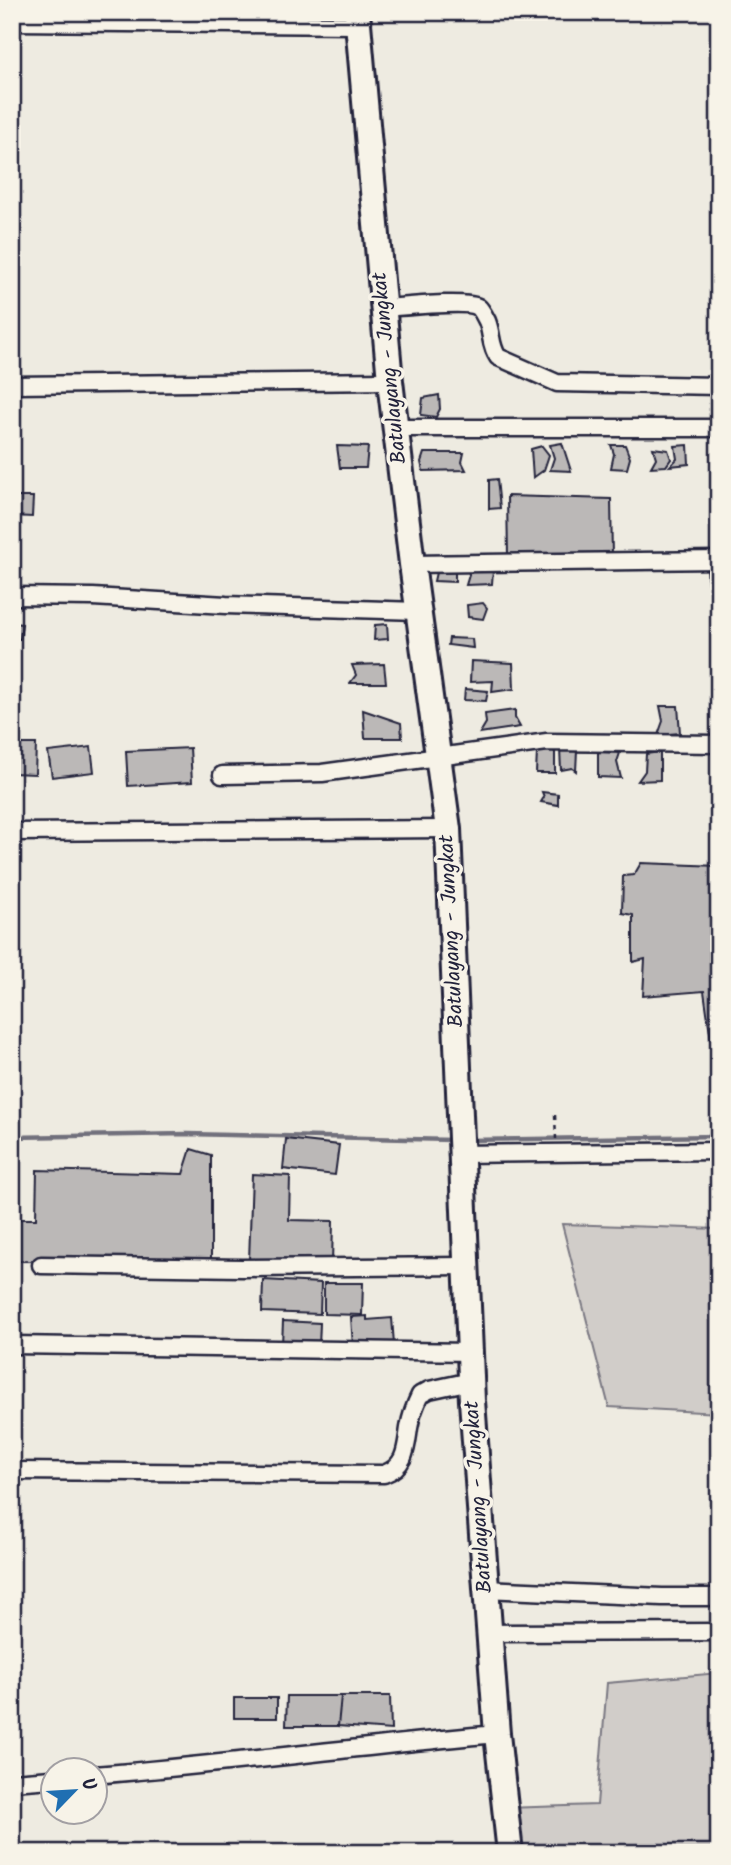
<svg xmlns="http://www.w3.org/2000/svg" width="731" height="1865" viewBox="0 0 731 1865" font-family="Kalam,sans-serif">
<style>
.green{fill:#d1cdc9;stroke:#7a7882;stroke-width:2}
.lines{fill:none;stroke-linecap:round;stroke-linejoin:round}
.stream{stroke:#716f7b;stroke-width:4.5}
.building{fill:#bbb8b7;stroke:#22223b;stroke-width:2}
.minor-casing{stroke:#22223b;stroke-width:21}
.highway-casing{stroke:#22223b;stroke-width:30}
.path{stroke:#22223b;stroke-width:2.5;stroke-dasharray:5 5;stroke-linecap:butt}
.minor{stroke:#f7f3e8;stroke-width:16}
.highway{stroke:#f7f3e8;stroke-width:24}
.labels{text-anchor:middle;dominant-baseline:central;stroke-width:7;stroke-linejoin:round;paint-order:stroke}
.street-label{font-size:21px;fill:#22223b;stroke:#f7f3e8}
</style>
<rect width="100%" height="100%" fill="#eeebe1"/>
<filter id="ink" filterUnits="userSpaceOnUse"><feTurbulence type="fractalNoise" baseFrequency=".0143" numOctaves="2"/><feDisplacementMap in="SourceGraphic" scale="14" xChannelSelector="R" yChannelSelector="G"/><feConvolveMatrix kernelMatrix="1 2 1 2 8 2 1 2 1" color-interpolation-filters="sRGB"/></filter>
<g filter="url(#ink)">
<path class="green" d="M562,1224l157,5v184l-110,-6z
M719,1673v180h-209l-5,-45 92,-3 10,-122z"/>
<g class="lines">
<path class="stream" d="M12,1137l175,-3 265,6
M468,1140l251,-4"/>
</g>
<path class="building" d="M439,395l1,14 -4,8 -15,-2 2,-17z
M562,443l9,28 -21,-1 4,-12 -4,-13z
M611,445h14l5,13 -3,11 -16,-1 3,-14z
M688,445l1,19 -19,2 7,-7 -2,-13z
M337,446l31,1 -2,21h-26z
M542,446l7,9 -5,15 -11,8 -2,-29z
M653,448l15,2 3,9 -5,7 -15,1 5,-9z
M424,453h40l-2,9 4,8 -43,1 -2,-9z
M497,479l3,29 -11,1v-29z
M507,496l104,3 1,59 -104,-2z
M12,497h21l-1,20 -20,-1z
M455,567v15l-21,-1 3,-13z
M468,567l25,3 -1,14 -26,1 3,-10z
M707,567h12v19l-11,-1z
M483,603l4,5 -4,11 -15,-2 -1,-12z
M12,623l10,1 -2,15h-8z
M387,624l1,15 -14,1 1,-15z
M449,638l23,1 1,9 -25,-3z
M471,661l42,2 1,26 -22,3 1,-11 -23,1z
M384,664l2,19h-36l6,-8 -4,-10z
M465,689l23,2 -2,10 -22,-1z
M660,706h18l2,27 -22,2 5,-14z
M363,710l38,13 1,15h-37z
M515,710v8l5,9 -40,6 6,-10 -1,-9z
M12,744h24l-1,30 -23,-1z
M91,747l3,25 -42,5 -4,-25z
M190,748l2,34 -64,4 -2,-35z
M549,749l6,3v21h-19l1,-21z
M560,749l17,1 -1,21 -4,-3 -11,2z
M598,752l22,1 -3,9 4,16 -23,-1z
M660,752v28l-22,1 7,-10 1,-17z
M542,792l16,2v11l-17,-3 3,-5z
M641,863l78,3v188h-6l-9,-63 -61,5 2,-37 -12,3v-47l-11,-2 1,-37 11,-1z
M286,1139l53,6 -4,30 -52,-6z
M191,1149l20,6v107l-199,-1v-92l1,50h23l1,-49 146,4z
M252,1174l38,2 -1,44 44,1 -1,43 -83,-3z
M263,1280l58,3 -1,31 -58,-2z
M324,1283h39l-1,32 -38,-1z
M367,1316v4l25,-2 2,26 -41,3 -2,-30z
M283,1321l37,2 -1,24 -37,-2z
M287,1696h54l-3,30h-52z
M341,1696h49l1,34 -53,-4z
M234,1698h43v20h-43z"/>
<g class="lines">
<g class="minor-casing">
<path id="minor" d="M12,22l345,3
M384,308c16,-1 84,-8 94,-1 3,2 7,10 9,14 5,12 3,25 11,36l59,26 162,3
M12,385l378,-4
M395,428h324
M412,564l307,-4
M12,596l81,1 133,8 192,6
M222,775l100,-2 225,-31 172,2
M12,832l436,-3
M460,1154l259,-3
M41,1265l201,3 224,-2
M12,1345l458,7
M12,1471l372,3c22,-8 22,-26 25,-46 2,-12 6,-23 11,-33l9,-5 42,-9
M485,1589l177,8h57
M489,1633l230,-1
M94,1775c135,-11 268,-29 403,-41
M12,1782l40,-3"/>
</g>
<g class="highway-casing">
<path id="highway" d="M357,12l33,369 22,183 36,265 24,572 25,333 13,119"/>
</g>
<path class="path" d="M555,1115l1,24"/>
<use href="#minor" class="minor"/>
<use href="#highway" class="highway"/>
</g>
</g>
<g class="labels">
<g class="street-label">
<text transform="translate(390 368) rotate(-96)">Batulayang - Jungkat</text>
<text transform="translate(452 931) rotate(-93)">Batulayang - Jungkat</text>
<text transform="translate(479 1497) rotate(-94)">Batulayang - Jungkat</text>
</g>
</g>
<rect width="731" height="1865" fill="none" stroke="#f7f3e8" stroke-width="42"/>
<rect x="21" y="21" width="689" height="1823" fill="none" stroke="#22223b" stroke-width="2.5" filter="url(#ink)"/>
<g transform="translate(74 1791) rotate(65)"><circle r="33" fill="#f7f3e8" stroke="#a29fa3" stroke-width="2"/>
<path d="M0-5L12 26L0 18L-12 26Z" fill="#1f6fb2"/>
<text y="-10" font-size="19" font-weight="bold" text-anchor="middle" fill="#22223b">U</text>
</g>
</svg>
